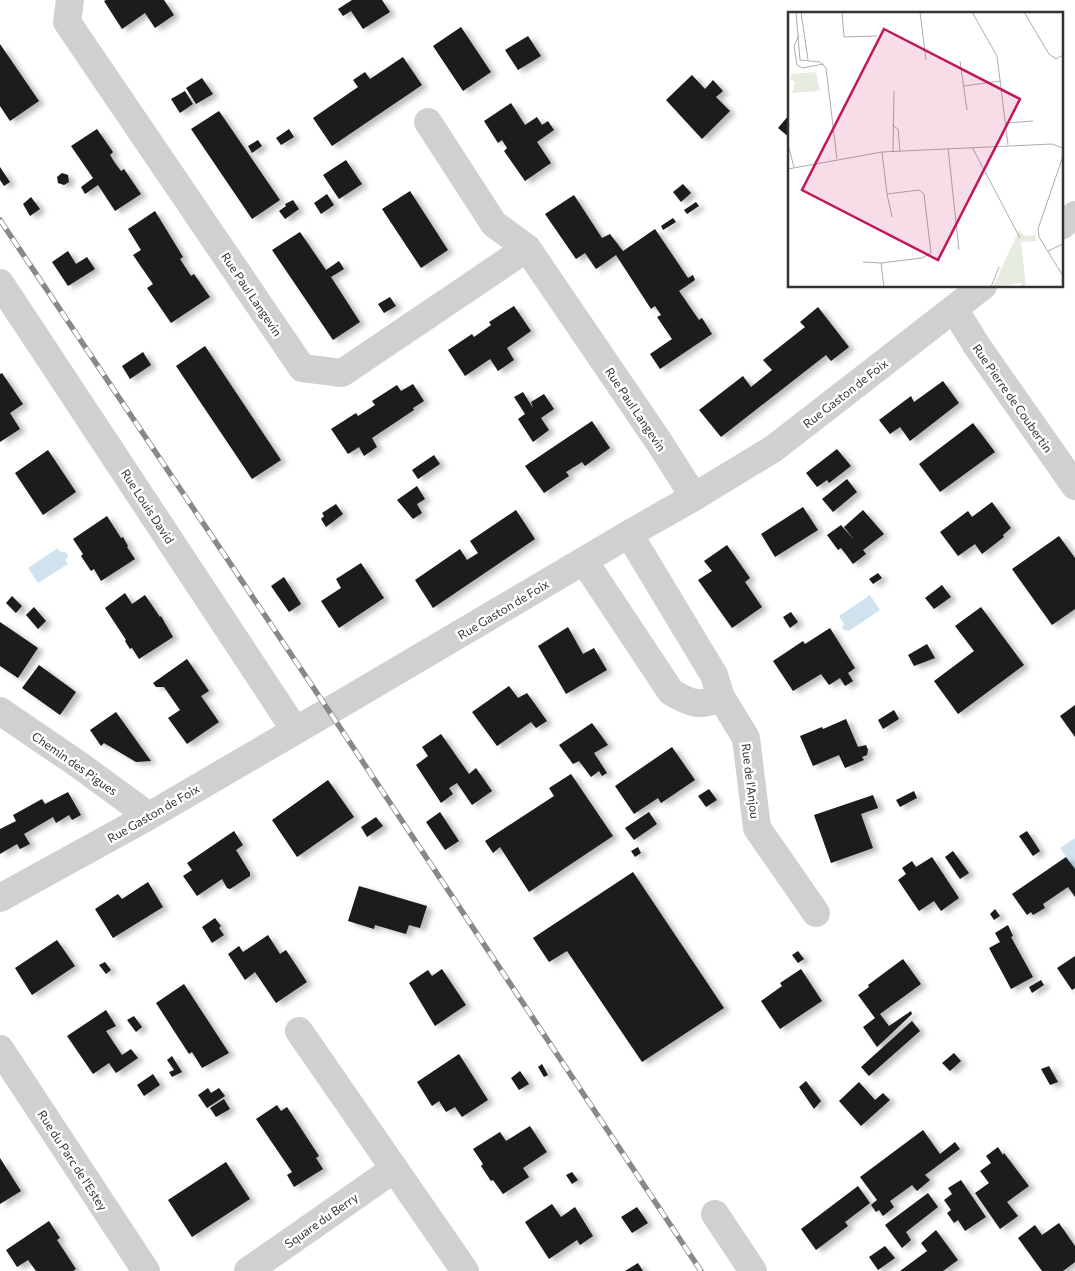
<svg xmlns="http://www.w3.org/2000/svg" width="1075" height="1271" viewBox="0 0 1075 1271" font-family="Commissioner,sans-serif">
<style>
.water{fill:#cfe2ee}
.building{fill:#1a1a1a;filter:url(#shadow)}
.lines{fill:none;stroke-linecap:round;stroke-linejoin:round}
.minor{stroke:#d0d0d0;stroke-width:28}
.rail-casing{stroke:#888;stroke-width:5.5}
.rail{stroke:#fff;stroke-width:4;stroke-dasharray:11;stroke-linecap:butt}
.labels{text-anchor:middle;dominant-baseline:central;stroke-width:5;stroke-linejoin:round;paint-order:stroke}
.street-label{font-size:12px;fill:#333;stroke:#fff}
.inset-road{fill:none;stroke:#adadad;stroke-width:1}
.view{fill:#c2185b;fill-opacity:0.15;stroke:#c2185b;stroke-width:2.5}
.inset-edge{fill:none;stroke:#333;stroke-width:2.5}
</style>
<defs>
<filter id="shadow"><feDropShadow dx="5.5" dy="3" stdDeviation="2.5" flood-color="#0004"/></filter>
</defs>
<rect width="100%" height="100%" fill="#fff"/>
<path class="water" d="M58,548l1,3 8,2 1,4 -3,3 3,4 -30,19 -10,-15z
M870,595l10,15 -31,21 -5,-1 -2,-3 2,-3 -5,-8z
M1075,838v30h-1l-14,-20z"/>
<path class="building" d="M106,0h58l10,15 -19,13 -10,-15 -23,16 -18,-28z
M352,0h30l8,12 -27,17 -12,-18 -8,5 -5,-7z
M461,27l30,45 -28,19 -30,-45z
M528,36l13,20 -23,14 -13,-20z
M0,44l39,57 -29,20 -10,-15z
M403,57l19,28 -90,61 -19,-28 45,-31 -5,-7 12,-8 5,7z
M692,75l13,14 8,-9 10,11 -7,6 14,14 -28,28 -36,-39z
M202,78l11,16 -17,10 -10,-16z
M185,91l8,13 -13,9 -9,-14z
M511,103l14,22 12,-8 5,8 6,-4 6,9 -17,12 14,21 -26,18 -21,-30 3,-3 -5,-8 -4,3 -14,-22z
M219,111l61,89 -28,19 -61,-90z
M789,115v22l-11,-9z
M97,129l16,23 -3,3 5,8 6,8 3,-2 17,25 -26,17 -17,-26 -13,9 -4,-7 12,-9 -22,-32z
M289,129l5,8 -13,8 -5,-7z
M258,140l4,6 -10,7 -4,-7z
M346,160l16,24 -23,15 -16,-24z
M0,167l10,15 -6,4 -4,-6z
M62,173l6,2 1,7 -5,3 -6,-2 -1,-6z
M683,184l8,9 -10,9 -8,-10z
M410,191l38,59 -27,18 -39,-59z
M327,194l7,11 -13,9 -7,-11z
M574,195l28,43 8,-4 13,17 32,-22 33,49 5,-3 2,5 -16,11 20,29 3,-2 10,16 -52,35 -10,-15 22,-15 -15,-22 4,-2 -6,-9 -4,3 -35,-54 -20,14 -11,-16 -9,6 -31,-45z
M31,197l9,12 -10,7 -7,-12z
M293,200l6,9 -14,10 -6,-8 7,-5 -1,-2z
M696,202l3,4 -12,8 -3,-4z
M155,211l28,46 -3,2 11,17 3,-2 16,23 -39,26 -24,-35 6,-4 -20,-29 8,-5 -13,-21z
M673,218l3,4 -13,8 -2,-4z
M300,232l26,38 13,-9 5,8 -13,8 29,45 -27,18 -61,-90z
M68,251l8,13 11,-7 8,12 -27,17 -16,-24z
M390,297l6,9 -12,7 -6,-9z
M514,306l17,25 -24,17 7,12 -16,11 -8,-12 -25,17 -17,-26 24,-16 2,3 17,-12 -2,-3z
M818,307l31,40 -18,14 -5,-6 -105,82 -22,-27 44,-34 8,11 21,-17 -9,-10 42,-33 -5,-5z
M205,346l76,114 -29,19 -76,-113z
M143,352l8,13 -21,14 -8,-13z
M2,373l21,31 -13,9 10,16 -20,13v-68z
M943,381l16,22 -49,38 -10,-14 -10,7 -11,-14 32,-24 3,6z
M413,384l11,17 -11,7 1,2 -42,28 5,9 -13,9 -5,-9 -11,7 -17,-25 25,-16 2,3 17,-11 -3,-4 25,-16 4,6z
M523,392l10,16 -2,-6 13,-8 10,15 -13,9 8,12 -16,12 -15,-23 7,-5 -11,-17z
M592,421l18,27 -25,18 -3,-4 -16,10 3,4 -25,17 -19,-27z
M973,423l22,29 -55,40 -21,-28z
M837,449l14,17 -22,17 -2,-3 -10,7 -11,-14z
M48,450l28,42 -33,23 -28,-42z
M434,455l6,9 -22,15 -6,-9z
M847,479l10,13 -24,20 -11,-13z
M417,486l8,13 -8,5 5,9 -9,6 -16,-19z
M992,502l19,26 -8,7 1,2 -22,17 -7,-10 -17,12 -18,-24 28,-21 4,6z
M336,504l7,10 -17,13 -5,-8 3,-3 -2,-3z
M803,507l15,23 -43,27 -14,-23z
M516,510l19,29 -102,69 -18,-28 45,-31 7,11 11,-7 -8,-12z
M863,510l21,24 -21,16 3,4 -13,10 -12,-16 -3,2 -11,-15 14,-10 14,16 -11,-14z
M107,516l14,22 2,-1 5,9 -1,1 8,12 -34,22 -7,-12 -3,2 -10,-15 2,-2 -10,-15z
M1059,536l16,22v51l-23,16 -40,-56z
M727,545l23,33 -5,4 17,25 -30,21 -34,-48 14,-9 -8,-10z
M361,563l23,35 -45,30 -18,-27 20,-13 -5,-9z
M878,573l4,5 -9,6 -4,-5z
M284,577l17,27 -12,8 -18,-26z
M942,585l9,12 -17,12 -9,-11z
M125,593l7,11 13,-9 15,22 1,-1 12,21 -34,22 -7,-11 -2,1 -5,-8 1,-1 -21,-32z
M12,596l10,10 -6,7 -10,-10z
M34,607l12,14 -8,8 -12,-14z
M981,607l43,58 -66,49 -24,-33 40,-30 -19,-25z
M791,612l7,10 -8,6 -7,-11z
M0,622l38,26 -20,30 -18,-12z
M568,627l15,27 11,-6 13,22 -41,24 -28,-48z
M830,628l25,40 -7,5 5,8 -8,5 -5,-8 -11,7 -8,-11 -28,17 -20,-30 30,-20 2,3z
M927,644l8,14 -21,8 -6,-11z
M187,659l22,32 -8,5 18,26 -32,22 -19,-26 12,-8 -16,-23h-8l-3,-4z
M39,665l37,27 -16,23 -38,-27z
M509,686l9,12 9,-5 20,28 -11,7 -5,-6 -34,24 -25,-34z
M1075,705v32l-15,-21z
M894,710l5,9 -16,10 -5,-9z
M116,712l35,49 -15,1 -32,-19 -3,3 -11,-16z
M846,719l12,28 8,-2 2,5 -1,5 -5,2 2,3 -19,8 -6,-13 -26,11 -13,-30 22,-9 1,2z
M592,723l16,22 -14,8 13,20 -5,3 -3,-5 -8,6 -12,-16 -6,3 -14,-19z
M441,734l28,40 7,-6 16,23 -20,14 -15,-22 -8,5 4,6 -12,9 -25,-38 12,-9 -6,-9z
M672,747l23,33 -34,23 -3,-5 -24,16 -19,-28z
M571,774l42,62 -84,56 -29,-45 -7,6 -8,-12 69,-45 -5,-8z
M328,780l26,37 -57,40 -25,-37z
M709,789l8,11 -11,7 -8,-11z
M914,791l3,7 -17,9 -4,-7z
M68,792l13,23 -9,5 -3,-5 -13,8 -3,-6 -29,17 6,10 -10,5 -3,-5 -17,10v-25l16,-8 -3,-6 29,-16 3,5z
M873,795l5,13 -17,6 12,34 -42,15 -17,-48z
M440,812l19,29 -14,9 -19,-28z
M649,812l8,12 -23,16 -9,-12z
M376,817l7,9 -16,11 -6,-10z
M234,831l9,14 -7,5 14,23v3l-20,13 -3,-1 -5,-9 -25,17 -14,-20 9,-6 -5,-7z
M1027,831l13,20 -7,5 -14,-20z
M638,847l3,6 -6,4 -4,-6z
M953,851l16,22 -9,6 -15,-22z
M932,857l27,41 -18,13 -7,-10 -15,10 -21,-31 8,-6 -4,-6 10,-7 4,6z
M1066,857l9,12v28l-7,-10 -25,17 2,4 -12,7 -2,-3 -4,3 -15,-21z
M633,872l91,136 -82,54 -75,-111 -18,11 -16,-24z
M148,882l15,25 -50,31 -18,-29 23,-15 4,5z
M359,886l68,20 -7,22 -11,-3 -3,9 -31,-9 -1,4 -26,-8z
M995,909l5,7 -6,4 -4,-6z
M215,918l6,8 -2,2 5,7 -12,8 -10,-16z
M1008,925l5,11 -2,1 22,40 -22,12 -22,-41 11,-6 -5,-9z
M268,935l12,19 6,-4 21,32 -31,21 -21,-31 -10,8 -17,-26 11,-8 4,6z
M57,940l18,26 -43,29 -17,-27z
M798,951l6,8 -6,4 -6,-8z
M1075,956v32l-3,2 -15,-22z
M903,959l18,25 -41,30 9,12 22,-15 1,3 -35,33 -14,-20 12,-9 -17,-23 11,-8 -1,-2z
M105,962l6,8 -5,4 -7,-9z
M442,969l24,36 -31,21 -26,-43 19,-13 4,6z
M801,969l21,32 -42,28 -19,-28 21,-15 -2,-3z
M1041,980l3,5 -12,8 -3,-6z
M184,984l45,69 -27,15 -10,-16 -3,2 -33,-51z
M106,1010l10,16 -10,5 16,24 9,-6 7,9 -22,15 -7,-10 -16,11 -26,-38z
M134,1016l8,11 -6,5 -9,-12z
M912,1021l8,10 -51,45 -8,-9z
M954,1053l7,8 -11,10 -8,-8z
M459,1054l29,46 -26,17 -7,-10 -9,5 -7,-11 -7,5 -15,-24z
M172,1056l10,16 -10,5 -3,-5 5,-2 -7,-10z
M542,1064l6,11 -4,2 -6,-10z
M1049,1066l9,16 -8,3 -9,-16z
M520,1071l9,13 -10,6 -8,-12z
M153,1074l7,11 -16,11 -7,-11z
M806,1081l15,20 -7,8 -15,-22z
M859,1082l16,18 8,-7 7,7 -29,26 -22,-25z
M208,1088l3,5 8,-5 6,8 -18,12 -9,-13z
M224,1099l6,10 -14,8 -6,-9z
M277,1105l4,6 6,-4 32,49 -3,2 7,11 -29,18 -7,-12 5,-3 -36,-53z
M530,1126l17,26 -24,16 6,9 -26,17 -10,-14 -2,1 -10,-15 2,-2 -10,-15 27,-17 6,9z
M923,1130l17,24 15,-12 5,7 -35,26 5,5 -13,11 -5,-6 -22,16 4,6 -11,9 -4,-6 -3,2 -5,-7 6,-5 -17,-23z
M998,1147l5,8 1,-2 25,33 -22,16 11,14 -18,13 -25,-36 14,-10 -9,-12 11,-8 -5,-7z
M0,1158l21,33 -21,13z
M226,1162l24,37 -58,38 -24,-37z
M572,1172l6,8 -6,4 -6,-9z
M961,1180l25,37 -21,14 -7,-11 -4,3 -7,-10 4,-3 -7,-10 8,-6 -4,-6z
M858,1186l12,17 -25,19 3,4 -32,24 -15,-21z
M928,1193l10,14 -32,25 5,8 -9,8 -17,-23z
M552,1204l9,13 14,-10 18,29 -13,9 -3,-5 -28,19 -24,-37z
M637,1207l11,16 -16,10 -11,-16z
M49,1221l11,17 -3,2 19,29 -3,2h-37l-8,-11 -11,7 -11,-17z
M1059,1223l16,23v16l-12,9h-21l-24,-33 17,-13 7,10z
M936,1230l22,30 -15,11h-43l27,-20 -6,-8z
M885,1246l10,12 -17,12 -9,-13z
M638,1263l5,8h-18z"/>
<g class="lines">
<path class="minor" d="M70,0l-3,22 235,346 40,5 185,-125 132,194 35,55
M428,122l66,102 33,24
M1061,226l14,-11
M0,283l295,447
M954,309l23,37 98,140
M629,534l85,141 7,22 25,41 11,90 59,85
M584,561l87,131c19,11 29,16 50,5
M0,711l75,51 74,54
M0,898l149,-82 180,-105 300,-177 65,-37 79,-48 210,-163
M299,1031l166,240
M0,1049l146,222
M715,1214l38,57
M248,1271l146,-102"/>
<g class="rail-casing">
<path id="rail" d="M0,220l329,491 372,560"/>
</g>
<use href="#rail" class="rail"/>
</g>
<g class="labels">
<g class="street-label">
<text transform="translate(252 294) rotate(56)">Rue Paul Langevin</text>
<text transform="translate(845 393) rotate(-38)">Rue Gaston de Foix</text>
<text transform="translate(1013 398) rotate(55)">Rue Pierre de Coubertin</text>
<text transform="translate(636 409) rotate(56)">Rue Paul Langevin</text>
<text transform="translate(148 506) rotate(57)">Rue Louis David</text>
<text transform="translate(503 609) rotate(-31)">Rue Gaston de Foix</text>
<text transform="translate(75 763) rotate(35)">Chemin des Pigues</text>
<text transform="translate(751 781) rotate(83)">Rue de l'Anjou</text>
<text transform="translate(153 813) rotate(-30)">Rue Gaston de Foix</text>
<text transform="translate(73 1160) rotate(57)">Rue du Parc de l'Estey</text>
<text transform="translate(321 1220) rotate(-35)">Square du Berry</text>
</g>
</g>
<g transform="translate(788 12)">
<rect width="275" height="275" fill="#fff"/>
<path d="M28,60l4,19 -28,2 3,-11 -4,-2v-6zM231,218l5,6 11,-1 2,6 -16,1 5,45h-5v-4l-28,4z" fill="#e6ecdf"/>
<path class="inset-road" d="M8,0l4,48 20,2 6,6 11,91M13,0l7,48M54,0l2,25 33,-1M132,0l6,48M184,0l25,44 11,89M236,0l25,42 7,5 7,-4M11,23l-5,11 3,19 5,3 22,-4M172,49l7,49M176,74l37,-5M218,111l27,-2M104,113l6,4 2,22M0,133l6,22M184,135l48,91M160,136l11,102M105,139l1,-60M94,140l5,42 32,-4 5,4 7,59 -9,5 -41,5 3,24M275,144l-25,73 1,8 24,39M0,157l94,-17 170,-8 11,4M99,182l5,23M260,239l15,-7M75,250l18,1M203,275l8,-20"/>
<path class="view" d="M96,17l136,70 -82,161 -136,-70z"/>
<rect width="275" height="275" class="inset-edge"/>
</g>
</svg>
